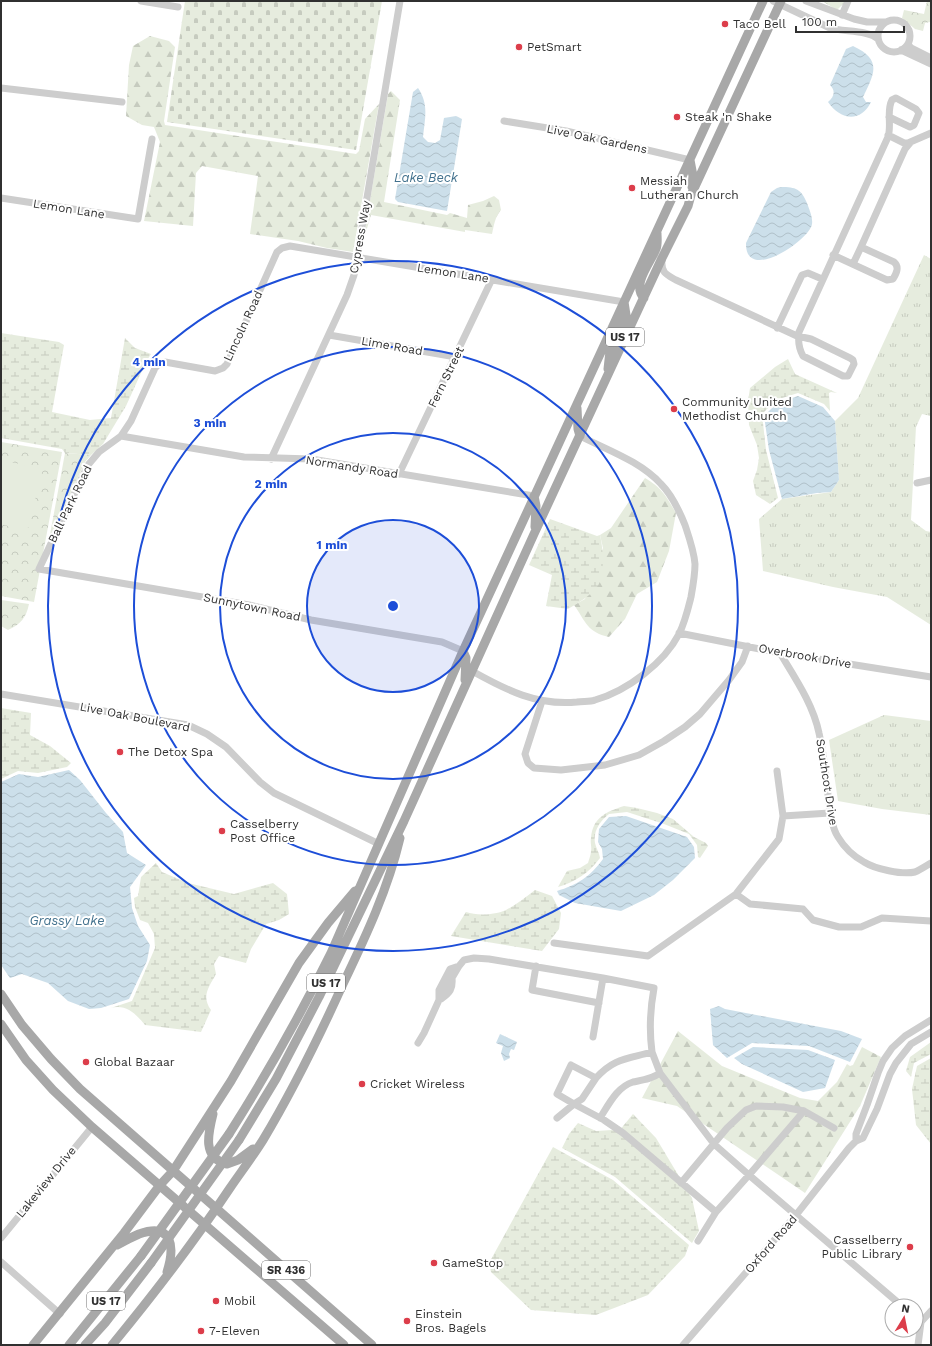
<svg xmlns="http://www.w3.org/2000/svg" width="932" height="1346" viewBox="0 0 932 1346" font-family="'Work Sans',sans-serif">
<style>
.grass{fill:url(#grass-tufts)}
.forest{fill:url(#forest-firs)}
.wetland{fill:url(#wetland-marsh)}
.cemetery{fill:url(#cemetery-stones)}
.park{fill:url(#park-crowns)}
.pitch{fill:#e6ecde}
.water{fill:url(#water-waves)}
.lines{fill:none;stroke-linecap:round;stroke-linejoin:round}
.minor{stroke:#cdcdcd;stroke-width:7}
.major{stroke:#a8a8a8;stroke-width:9}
.major-bridge{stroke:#a8a8a8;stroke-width:9}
.ring{fill:none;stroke:#1d4ed8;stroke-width:2}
.poi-dot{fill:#dc3d4a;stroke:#fff;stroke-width:1.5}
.labels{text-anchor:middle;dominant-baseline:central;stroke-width:4;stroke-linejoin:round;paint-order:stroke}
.shield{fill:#fff;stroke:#6e6e6e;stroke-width:1}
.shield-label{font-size:11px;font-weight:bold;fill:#303030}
.poi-label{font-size:12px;fill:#303030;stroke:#fff;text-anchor:start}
.street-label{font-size:12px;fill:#303030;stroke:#fff}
.water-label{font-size:13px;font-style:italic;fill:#42718d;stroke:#fff}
.centre{fill:#1d4ed8;stroke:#fff;stroke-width:2}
.ring-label{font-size:12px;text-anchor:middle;font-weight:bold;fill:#1d4ed8;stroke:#fff;stroke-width:4;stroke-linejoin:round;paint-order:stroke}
</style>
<defs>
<pattern id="grass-tufts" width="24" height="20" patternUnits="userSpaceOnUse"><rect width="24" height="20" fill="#e6ecde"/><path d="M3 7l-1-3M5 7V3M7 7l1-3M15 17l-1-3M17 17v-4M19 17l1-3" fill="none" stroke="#c6cbbf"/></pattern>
<pattern id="forest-firs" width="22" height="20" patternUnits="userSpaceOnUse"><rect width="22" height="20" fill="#e6ecde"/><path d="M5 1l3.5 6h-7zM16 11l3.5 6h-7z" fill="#c6cbbf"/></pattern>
<pattern id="wetland-marsh" width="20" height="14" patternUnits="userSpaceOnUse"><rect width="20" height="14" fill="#e6ecde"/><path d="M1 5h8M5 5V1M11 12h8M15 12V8" fill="none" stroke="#c6cbbf"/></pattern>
<pattern id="cemetery-stones" width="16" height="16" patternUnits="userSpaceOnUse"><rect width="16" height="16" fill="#e6ecde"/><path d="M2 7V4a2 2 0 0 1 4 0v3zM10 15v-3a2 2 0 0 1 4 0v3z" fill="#c6cbbf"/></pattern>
<pattern id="park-crowns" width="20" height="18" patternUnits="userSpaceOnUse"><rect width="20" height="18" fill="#e6ecde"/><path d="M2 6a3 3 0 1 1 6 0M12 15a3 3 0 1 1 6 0" fill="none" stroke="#c6cbbf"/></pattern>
<pattern id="water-waves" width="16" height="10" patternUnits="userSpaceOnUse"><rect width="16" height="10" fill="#ccdfea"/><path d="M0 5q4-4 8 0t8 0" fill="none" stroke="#b0c0c9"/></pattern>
</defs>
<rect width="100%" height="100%" fill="#fff"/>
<path class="grass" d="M924,255l7,4v157l-9,-2 -6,13 -5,93 15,11 5,1v93l-44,-28 -54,-10 -70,-16 -4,-52 23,-20 49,-7 8,-12 -4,-59 23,-23z
M884,715l47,6v94l-49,-6 -44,-8 -9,-61z"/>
<path class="forest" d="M150,36l19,5 6,6 -11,74 1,4 191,29 3,-3 6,-32 14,-15 -26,148 -26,-4 -29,-7 -48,-7 8,-58 -56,-10 -6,7 -3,53 -49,-5 16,-79 -6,-15 -12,-2 -16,-9 3,-51 4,-19z
M391,91l9,9 -16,102 63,13 3,-2 17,5 1,-13 15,-4 11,-5 5,4 2,10c-6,7 -7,15 -9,24l-27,-4v2l-94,-17 -8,27 25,-148z
M645,478c17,10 21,18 31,35l-7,38 -12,31 -20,12 -12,25 -16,18c-22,-5 -23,-15 -35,-32l11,-6 18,-51 -3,-13 11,-7z
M678,1031l44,35 78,32 18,3 19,-19 10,-18 3,2 3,-1 9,-18 19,10 -21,49 -55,87 -128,-87 -35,-8z"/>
<path class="wetland" d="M1,333l58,9 5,3 -12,67 38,8 21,-2 14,-80 10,10 16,6 -5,8 -20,44 -23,38 -12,11 -26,-2 -3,-4 -61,-11z
M788,359l7,15 42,19 -6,-1 -2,1 1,18 -6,-7 -26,-11 -22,7 -14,14 4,36 12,48 -8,6 -14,-9 -3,-14 4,-11 2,-12 -2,-13 -8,-20 -1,-24 2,-13 25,-21z
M550,519l47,17 3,-1c3,13 6,40 -3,52 -8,10 -19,16 -29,22l-22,-3 6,-31 -23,-10z
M1,708l30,5 -1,22 20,11 21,17 -4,4 -29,6 -20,-2 -17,8z
M624,806l13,2 20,5 16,6 21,18 12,6 2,3 -8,12 -2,-1 -1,-12 -8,-11 -25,-10 -37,-12 -18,2c-9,7 -16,17 -14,29 1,5 4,9 5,15 -11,15 -25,24 -42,29l9,-16 13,-3 8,-5c1,-4 3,-8 3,-12 1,-4 -1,-8 0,-13 2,-21 15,-26 33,-32z
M156,863l6,9 26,11 46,11 39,-11 14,11 2,20 -10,6 -13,4 -15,25 -5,14 -27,-7 -5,8 2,10c-7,13 -15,22 -5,36l-10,22 -56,-7c-9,-11 -19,-21 -34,-17l21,-7 23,-53 -1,-14 -6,-11 -8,-3 -5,-13 -1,-9 4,-2 3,-19z
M535,890l17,6 9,17 -2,16 -17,22 -91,-15 15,-24c11,4 29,3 40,-2 10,-5 20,-13 29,-20z
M931,1042v12l-17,9 -3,14 -5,-6 4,-14z
M931,1058v86l-15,-19 -4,-36 5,-23z
M633,1114l23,24 36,60 7,33 -7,12 -77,-66 -53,-29 7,-14 9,-11 18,8 16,-1 7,1z
M553,1147l60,33 76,65 -4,11 -37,39 -52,20 -65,-5 -40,-38 -2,-9z"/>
<path class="cemetery" d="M185,1h197l-26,149 -189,-28z"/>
<path class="park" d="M822,1h24l-9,9z
M927,1h4v23l-1,-2 -5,1 -2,8 -8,-2 -13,-11 2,-8 20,4z
M1,442l61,10 -28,150 -33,-6z
M65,453l26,2 -6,7 -36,78z
M1,600l28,4c-3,14 -8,20 -21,26l-7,-4z"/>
<path class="pitch" d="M1,460l42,9 -16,62 -26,-7z"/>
<path class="water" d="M853,46c30,14 21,28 10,51l3,5h5c-10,21 -31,18 -43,0 6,-5 8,-11 2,-17l16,-36z
M418,88c11,16 7,30 5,49l5,5 7,1 5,-3 4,-22 12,-2 6,3 -15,92 -49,-9 -3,-3 18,-107z
M781,187c15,0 20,2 26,16 2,6 6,14 5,21 -2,16 -67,60 -66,19l25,-51 6,-4z
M798,396l25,11 12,14 4,59 -8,12 -14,1 -35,6 -13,-49 -5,-34 13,-13z
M69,770l11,10 26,33 17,19 4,21 19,12 -16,22 2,21 6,18 12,19 -3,16 -18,38 -28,9 -12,1 -21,-8 -20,-18 -26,-9 -12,4 -9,-13v-183l18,-8 19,3z
M626,816l61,21 7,10 1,11 -22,22 -19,15 -33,16 -46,-8 -16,-8 -2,-4c20,-6 33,-14 46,-32l-1,-10 -4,-7 1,-13 10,-12z
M719,1006l6,3 116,22 21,8 -12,23 -41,-16 -57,-3 -25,15 -14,-13 -3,-36z
M500,1034l17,8 -3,8 -3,-1 -2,5 1,4 -6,3 -3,-8 2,-7 -7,-3z
M753,1047l55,3 27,10 -10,28 -22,4 -61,-28 -8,-6z"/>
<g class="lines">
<path class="minor" d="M141,1l37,6
M773,1l57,27c13,4 39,2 48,11
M806,1l48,18 13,3h19
M842,15l6,-14
M878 36a16 16 0 1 1 32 0a16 16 0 1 1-32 0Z
M908,44l3,4 20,10
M901,50l30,14
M1,88l121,14
M504,121l62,10 124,29
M888,135l16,8h4l23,-10
M1,198l137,21 14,-80
M861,247l44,-98 5,-6
M833,255l54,25 6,-1c3,-5 7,-12 1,-17l-33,-15 -8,17
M662,261c-1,12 5,14 14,19l121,56c5,1 9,2 14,3l39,19 3,2 1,4 -6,12h-5l-40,-20c-4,-7 -5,-16 -4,-24l89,-195c4,-12 -2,-26 4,-37l4,-2 20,11 3,4 -5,12 -4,2 -21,-10
M777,328l25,-53 6,-2 14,6
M329,335l127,22
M121,436l123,21 67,2 223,37
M271,459l76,-164 7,-20 46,-274
M399,474l93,-195
M917,483l14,-3
M679,633l101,20 151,24
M463,651l-21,-9 -131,-22 -62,-15 -210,-36 49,-104 11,-13 22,-16 10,-15 24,-53 4,-4 6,-2 50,9 8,-3 4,-4 50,-112 5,-4 8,-2 334,56
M780,653c15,25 33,51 39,80 6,26 8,54 11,80 2,8 3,17 8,24 6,10 15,19 26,25 11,7 38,13 51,10 5,-2 11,-6 16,-9
M472,671c34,19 65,35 105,31 6,-1 13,0 18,-2 32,-9 69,-37 84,-66 6,-12 9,-25 12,-37 2,-11 4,-23 4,-33 -1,-13 -6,-27 -10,-39 -6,-15 -13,-30 -24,-41 -21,-23 -54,-34 -81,-48
M1,694l187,31 19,9 19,13 34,35 14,11 105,51
M542,701l-17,53 3,9 6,5 27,2 44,-5 34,-10 25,-14 21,-14 15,-13 29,-34 13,-18 6,-16
M783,816l47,-3
M736,894l14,10 53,5 10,11 26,7h22l21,-9 49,3
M554,943l94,13 88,-62 43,-55 4,-23 -6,-45
M536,966l-4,24 67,13
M439,999v-9l11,-21 9,-3
M441,999c9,-6 12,-10 11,-21
M593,1037l10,-59 51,10c-4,22 -5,42 -2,64
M418,1043l6,-10 15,-33 20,-34 5,-6 10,-2 15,1 114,19
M571,1065l25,13 -14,21 -8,5 -17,-10z
M660,1073l54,71 35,31 55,-64
M596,1078c18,-20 31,-19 56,-26l8,21c-8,6 -17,7 -27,9 -16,5 -24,22 -33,36
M557,1118l17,-14 30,16 19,13 93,79 33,-37 153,131
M856,1141v-7l11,-29 11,-32 5,-12 9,-13 13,-12 26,-16
M681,1183l46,-55 19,-18 10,-4 27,1 21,4 30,17
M1,1238l91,-111
M698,1241l18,-29
M1,1262l59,52
M916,1318l5,4 -3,23
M921,1322l10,-11
M683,1345l113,-130 53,-67 7,-7 7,-3 14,-29 13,-35 6,-11 15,-19 20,-12"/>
<path class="major" d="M690,160l3,16 -1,11
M644,298c-13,-13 7,-36 12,-49 2,-5 1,-11 1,-16
M608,369l2,-18 15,-32 1,-4 -2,-13
M577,408l1,21 2,7
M534,496l2,10 -1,21
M463,651l3,7 -1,22
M1,994l21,31 29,34 29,30 292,256
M1,1024l25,36 27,30 39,37 252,218
M213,1114c-5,20 -11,44 14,50l11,-4 15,-11
M229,1134c38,-60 71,-118 102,-181l132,-302 300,-650
M239,1140l37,-61 43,-82 85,-176 130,-287 128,-276 26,-52 3,-11 90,-194
M117,1245c7,-4 15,-8 22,-11 34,-12 36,13 28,38
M33,1345l91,-112 36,-48 13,-14 58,-90 68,-118 29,-40 27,-32
M69,1345l72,-89
M85,1345l20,-22 46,-60
M112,1345c42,-51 82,-103 118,-157 11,-16 23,-32 33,-48 30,-50 56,-103 80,-156 23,-48 45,-95 57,-146"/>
<path class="major-bridge" d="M141,1256l88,-122
M151,1263l88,-123"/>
</g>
<circle cx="393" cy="606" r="86" fill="#1d4ed8" fill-opacity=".12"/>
<g class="ring">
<circle cx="393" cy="606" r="86"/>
<circle cx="393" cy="606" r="173"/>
<circle cx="393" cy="606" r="259"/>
<circle cx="393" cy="606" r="345"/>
</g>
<g class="poi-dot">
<circle cx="725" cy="24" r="4"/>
<circle cx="519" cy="47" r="4"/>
<circle cx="677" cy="117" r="4"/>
<circle cx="632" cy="188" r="4"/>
<circle cx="674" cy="409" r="4"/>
<circle cx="120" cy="752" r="4"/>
<circle cx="222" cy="831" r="4"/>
<circle cx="86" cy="1062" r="4"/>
<circle cx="362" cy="1084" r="4"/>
<circle cx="910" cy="1247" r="4"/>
<circle cx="434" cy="1263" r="4"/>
<circle cx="216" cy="1301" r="4"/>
<circle cx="407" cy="1321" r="4"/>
<circle cx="201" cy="1331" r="4"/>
</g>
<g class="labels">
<g class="shield">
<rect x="606" y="328" width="38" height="18" rx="3"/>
<rect x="307" y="974" width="38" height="18" rx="3"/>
<rect x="262" y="1261" width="48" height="18" rx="3"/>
<rect x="87" y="1292" width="38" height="18" rx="3"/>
</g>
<g class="shield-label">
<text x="625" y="337">US 17</text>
<text x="326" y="983">US 17</text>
<text x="286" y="1270">SR 436</text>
<text x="106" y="1301">US 17</text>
</g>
<g class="poi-label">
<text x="733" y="24">Taco Bell</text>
<text x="527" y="47">PetSmart</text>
<text x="685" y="117">Steak 'n Shake</text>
<text x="640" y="181">Messiah<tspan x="640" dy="14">Lutheran Church</tspan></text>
<text x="682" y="402">Community United<tspan x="682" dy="14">Methodist Church</tspan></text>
<text x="128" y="752">The Detox Spa</text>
<text x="230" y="824">Casselberry<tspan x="230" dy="14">Post Office</tspan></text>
<text x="94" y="1062">Global Bazaar</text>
<text x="370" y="1084">Cricket Wireless</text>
<text x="902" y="1240" text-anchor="end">Casselberry<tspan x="902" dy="14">Public Library</tspan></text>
<text x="442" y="1263">GameStop</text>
<text x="224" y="1301">Mobil</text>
<text x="415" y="1314">Einstein<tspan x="415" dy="14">Bros. Bagels</tspan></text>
<text x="209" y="1331">7-Eleven</text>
</g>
<g class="street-label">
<text transform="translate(597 139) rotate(12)">Live Oak Gardens</text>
<text transform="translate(69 209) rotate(9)">Lemon Lane</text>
<text transform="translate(360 237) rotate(-80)">Cypress Way</text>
<text transform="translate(453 273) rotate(9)">Lemon Lane</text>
<text transform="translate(243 326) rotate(-65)">Lincoln Road</text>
<text transform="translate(392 346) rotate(10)">Lime Road</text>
<text transform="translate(446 377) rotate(-64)">Fern Street</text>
<text transform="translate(352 467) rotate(9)">Normandy Road</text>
<text transform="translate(70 504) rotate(-64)">Ball Park Road</text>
<text transform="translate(252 607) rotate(12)">Sunnytown Road</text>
<text transform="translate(805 656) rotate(10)">Overbrook Drive</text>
<text transform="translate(135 717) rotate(11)">Live Oak Boulevard</text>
<text transform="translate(827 782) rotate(81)">Southcot Drive</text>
<text transform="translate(46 1182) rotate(-51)">Lakeview Drive</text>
<text transform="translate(771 1244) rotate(-49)">Oxford Road</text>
</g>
<g class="water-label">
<text x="426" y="177">Lake Beck</text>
<text x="67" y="920">Grassy Lake</text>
</g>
</g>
<circle cx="393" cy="606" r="6" class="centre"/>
<g class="ring-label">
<text x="149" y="366">4 min</text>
<text x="210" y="427">3 min</text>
<text x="271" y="488">2 min</text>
<text x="332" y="549">1 min</text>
</g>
<rect width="932" height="1346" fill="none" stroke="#303030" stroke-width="4"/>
<g transform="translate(904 1318) rotate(10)"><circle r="19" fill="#ffffff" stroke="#acacac"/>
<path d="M0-3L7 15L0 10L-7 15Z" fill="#dc3d4a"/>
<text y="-6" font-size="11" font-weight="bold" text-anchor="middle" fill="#303030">N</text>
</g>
<path d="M796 26v6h108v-6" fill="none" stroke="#303030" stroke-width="2"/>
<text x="802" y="26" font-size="12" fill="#303030" stroke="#ffffff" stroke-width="3" paint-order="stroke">100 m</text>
</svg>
